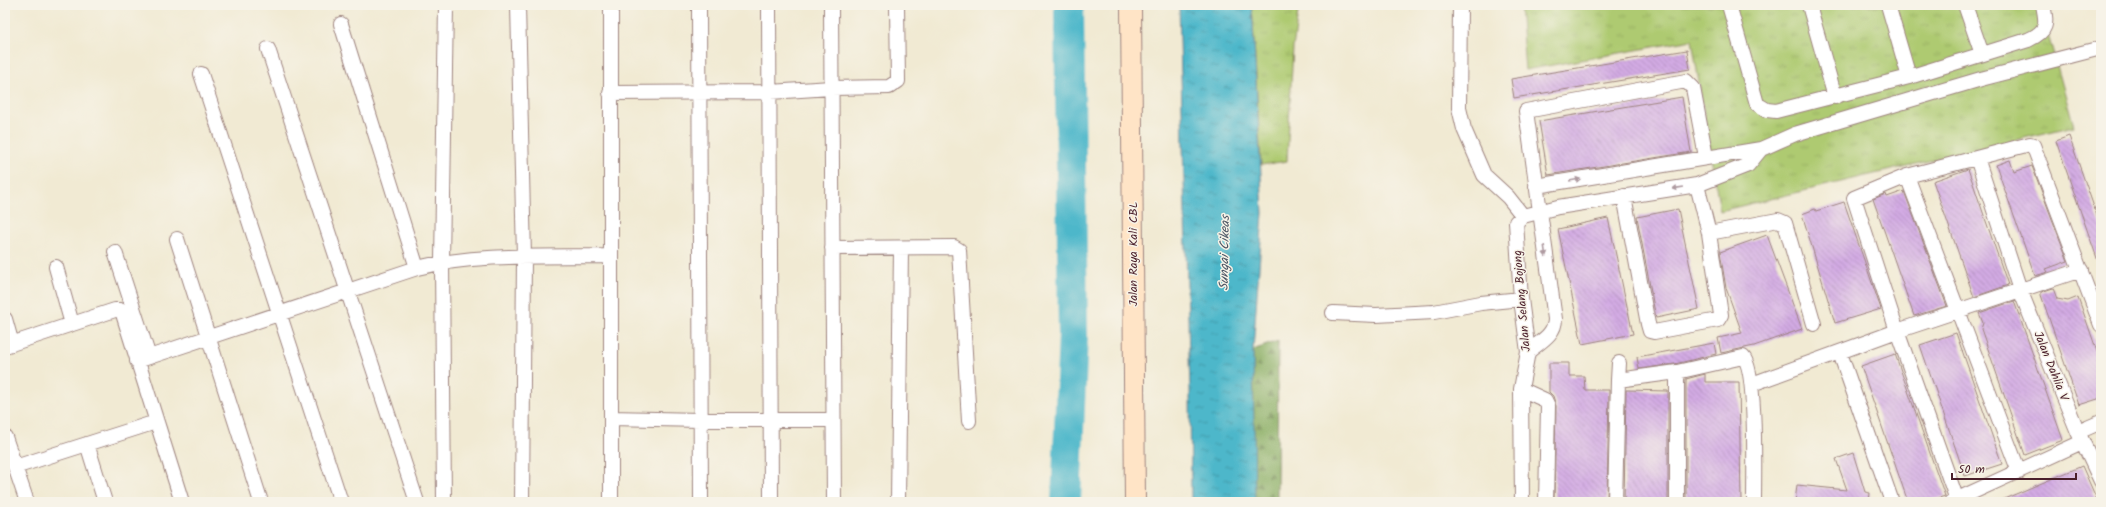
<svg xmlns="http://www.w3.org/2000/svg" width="2106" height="507" viewBox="0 0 2106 507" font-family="Kalam,sans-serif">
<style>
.grass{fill:url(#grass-tufts);stroke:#7c744e}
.forest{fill:url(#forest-firs);stroke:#6a6647}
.water{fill:url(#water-ripples);stroke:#4c6b7a}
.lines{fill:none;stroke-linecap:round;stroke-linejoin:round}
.river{stroke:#4db7ca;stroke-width:30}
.building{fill:url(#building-back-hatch)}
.street-casing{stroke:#9e847f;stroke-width:16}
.secondary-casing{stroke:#9e847f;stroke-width:22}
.street{stroke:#fff;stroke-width:14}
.secondary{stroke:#ffe4c6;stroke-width:20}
.oneway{fill:#ae9aa0}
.labels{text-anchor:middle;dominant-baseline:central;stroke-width:3;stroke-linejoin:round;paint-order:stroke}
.street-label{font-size:12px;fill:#4a1f2b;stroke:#f7f3e8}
.water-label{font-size:13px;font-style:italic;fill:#4b5463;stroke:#f7f3e8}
</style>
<defs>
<pattern id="grass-tufts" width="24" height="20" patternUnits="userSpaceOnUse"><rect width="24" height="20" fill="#aeca71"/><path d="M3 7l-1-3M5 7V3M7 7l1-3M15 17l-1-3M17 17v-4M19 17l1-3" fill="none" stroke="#97ad62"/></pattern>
<pattern id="forest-firs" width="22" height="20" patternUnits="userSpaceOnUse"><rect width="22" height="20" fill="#8aae63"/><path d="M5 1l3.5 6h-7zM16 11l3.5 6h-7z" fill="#738d52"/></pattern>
<pattern id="water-ripples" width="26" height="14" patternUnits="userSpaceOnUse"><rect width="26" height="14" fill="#4db7ca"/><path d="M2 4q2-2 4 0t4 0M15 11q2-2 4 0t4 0" fill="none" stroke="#4294a4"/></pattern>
<pattern id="building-back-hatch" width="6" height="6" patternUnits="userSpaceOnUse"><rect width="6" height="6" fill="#d3abe4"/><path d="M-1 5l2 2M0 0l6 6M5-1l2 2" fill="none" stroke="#ad8bb9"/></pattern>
</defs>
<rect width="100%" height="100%" fill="#f7f3e8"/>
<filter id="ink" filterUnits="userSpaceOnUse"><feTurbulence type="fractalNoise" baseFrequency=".025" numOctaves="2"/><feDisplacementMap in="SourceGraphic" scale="8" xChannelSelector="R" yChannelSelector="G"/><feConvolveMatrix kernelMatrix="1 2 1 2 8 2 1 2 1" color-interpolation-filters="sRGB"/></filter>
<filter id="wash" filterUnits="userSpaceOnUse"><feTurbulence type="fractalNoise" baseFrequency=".012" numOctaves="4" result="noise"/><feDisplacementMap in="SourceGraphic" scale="16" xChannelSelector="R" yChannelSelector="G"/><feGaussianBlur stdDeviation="0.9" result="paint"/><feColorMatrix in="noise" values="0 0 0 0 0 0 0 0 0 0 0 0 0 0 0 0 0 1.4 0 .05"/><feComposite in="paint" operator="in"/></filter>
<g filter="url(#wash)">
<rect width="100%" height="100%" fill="#f1ead3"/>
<path class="grass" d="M1252,5h47l-6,43 -6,113 -26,4z
M1520,5h533l-12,4 33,117 -354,85 -28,-171 -167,30z"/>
<path class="forest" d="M1278,341l-1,161h-23l-1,-152z"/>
<path class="water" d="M1179,5h73l11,208 -10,137 2,152h-64l-1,-111z"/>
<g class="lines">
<path class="river" d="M1066,502l7,-168 -4,-329"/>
</g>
<g id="blocks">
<path class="building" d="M1687,50l3,19 -176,29 -3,-19z
M1682,97l9,55 -143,23 -9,-54z
M2069,136l32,91v36l-2,1 -43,-123z
M2010,160l4,12 18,-6 36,95 -22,8 2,3 -13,4 -39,-111z
M1968,169l40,116 -34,12 -41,-116z
M1904,191l43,115 -33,10 -41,-117 13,-5 1,3z
M1844,202l37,107 -46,14 -33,-109 13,-5 1,2z
M1678,209l21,100 -43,9 -19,-101z
M1608,218l25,116 -51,10 -24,-115z
M1767,235l35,94 -48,17 -33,7 -3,-15 24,-5 -16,-45 -6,-36z
M2053,288l4,11 11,2 10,-4 23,66v35l-22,7 -38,-110v-3z
M2014,301l49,139 -38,15 -44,-126 2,-6 -4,-10z
M1956,333l46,131 -37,12 -45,-131z
M1714,343l2,11 -41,10 -36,5 -2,-12z
M1895,354l50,142 -18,6h-19l-47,-136z
M1549,363h20v13h15l1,14h24l-2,112h-53l2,-96 -3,-10 -4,-4z
M1705,374v8h34l2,120h-55v-123z
M1626,390l42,1v111h-44z
M1853,453l12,39 5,1 -1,9h-74l2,-17 50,5 -11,-31z
M2082,466l16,36h-101z"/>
</g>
</g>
<g filter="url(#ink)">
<use href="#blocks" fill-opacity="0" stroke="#9e847f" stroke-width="1"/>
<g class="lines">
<g class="street-casing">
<path id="street" d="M518,5l6,252 -2,245
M611,5v497
M699,5l2,497
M769,5l2,497
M831,5l3,497
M1460,5l-1,103 5,21 20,46 24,22 15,19
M1729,5l28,99 10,6 9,1 133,-34 119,-37c20,-9 19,-16 15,-35
M1809,5l26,92
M1888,5l21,72
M1965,5l17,49
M341,24l76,244
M268,49l149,453
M201,74l140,428
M610,93l160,-1 61,-4 58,-1 9,-6 -1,-76
M1977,158l43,132 58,142 23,49
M1907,176l112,296
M1536,186l225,-37 34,-15 186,-55 120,-31
M1624,196l24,128 2,7 4,1 64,-12 3,-5 -12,-82 -12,-48
M1709,233l69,-13 7,3 29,101
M177,239l84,263
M832,248l122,-1 5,3 10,171
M115,252l34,105
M56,267l16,57
M1333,313l43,2 58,-3 47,-9 40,-4
M5,319l7,25
M5,346l110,-36h5l3,4 59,188
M1528,352c11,-10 27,-17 27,-33l-29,-208 160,-30 7,7 13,69
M1840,353l52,149
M137,361l280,-93c60,-15 132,-11 194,-12
M1677,372v130
M1618,380l1,-17
M1752,384l145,-53 184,-61
M1521,389l24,11 3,6 -2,96
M611,418l89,2h132
M2078,432l23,-10
M5,437l22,65
M87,444l18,58
M15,467l141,-45
M1957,500l-60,-169 -43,-133 53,-22 123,-32 3,1 68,180
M444,502l-2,-240 4,-257
M898,502l3,-254
M1522,502l-1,-113 7,-37 -7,-53 -5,-77 7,-6 35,-9 139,-22 51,-20 13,-16
M1615,502l3,-122 59,-8 66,-15c14,12 11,122 11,145
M1951,502l131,-60"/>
</g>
<g class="secondary-casing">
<path id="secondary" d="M1131,5l4,497"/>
</g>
<use href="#street" class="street"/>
<use href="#secondary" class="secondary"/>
</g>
<defs><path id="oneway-solid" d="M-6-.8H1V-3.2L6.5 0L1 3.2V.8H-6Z"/></defs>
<g class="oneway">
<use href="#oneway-solid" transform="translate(1575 180) rotate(-10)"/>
<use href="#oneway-solid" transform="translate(1678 188) rotate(171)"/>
<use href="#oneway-solid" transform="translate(1545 251) rotate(82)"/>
</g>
</g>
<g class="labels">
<g class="street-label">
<text transform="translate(1133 254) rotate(-90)">Jalan Raya Kali CBL</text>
<text transform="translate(1522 301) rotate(-95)">Jalan Selang Bojong</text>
<text transform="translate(2051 366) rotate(68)">Jalan Dahlia V</text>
</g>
<g class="water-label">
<text transform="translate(1225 253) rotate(-89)">Sungai Cikeas</text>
</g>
</g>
<rect width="2106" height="507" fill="none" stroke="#f7f3e8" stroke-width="20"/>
<path d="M1952 473v6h124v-6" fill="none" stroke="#4a1f2b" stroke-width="2"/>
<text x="1958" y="473" font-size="12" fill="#4a1f2b" stroke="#f7f3e8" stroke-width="3" paint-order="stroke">50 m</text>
</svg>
